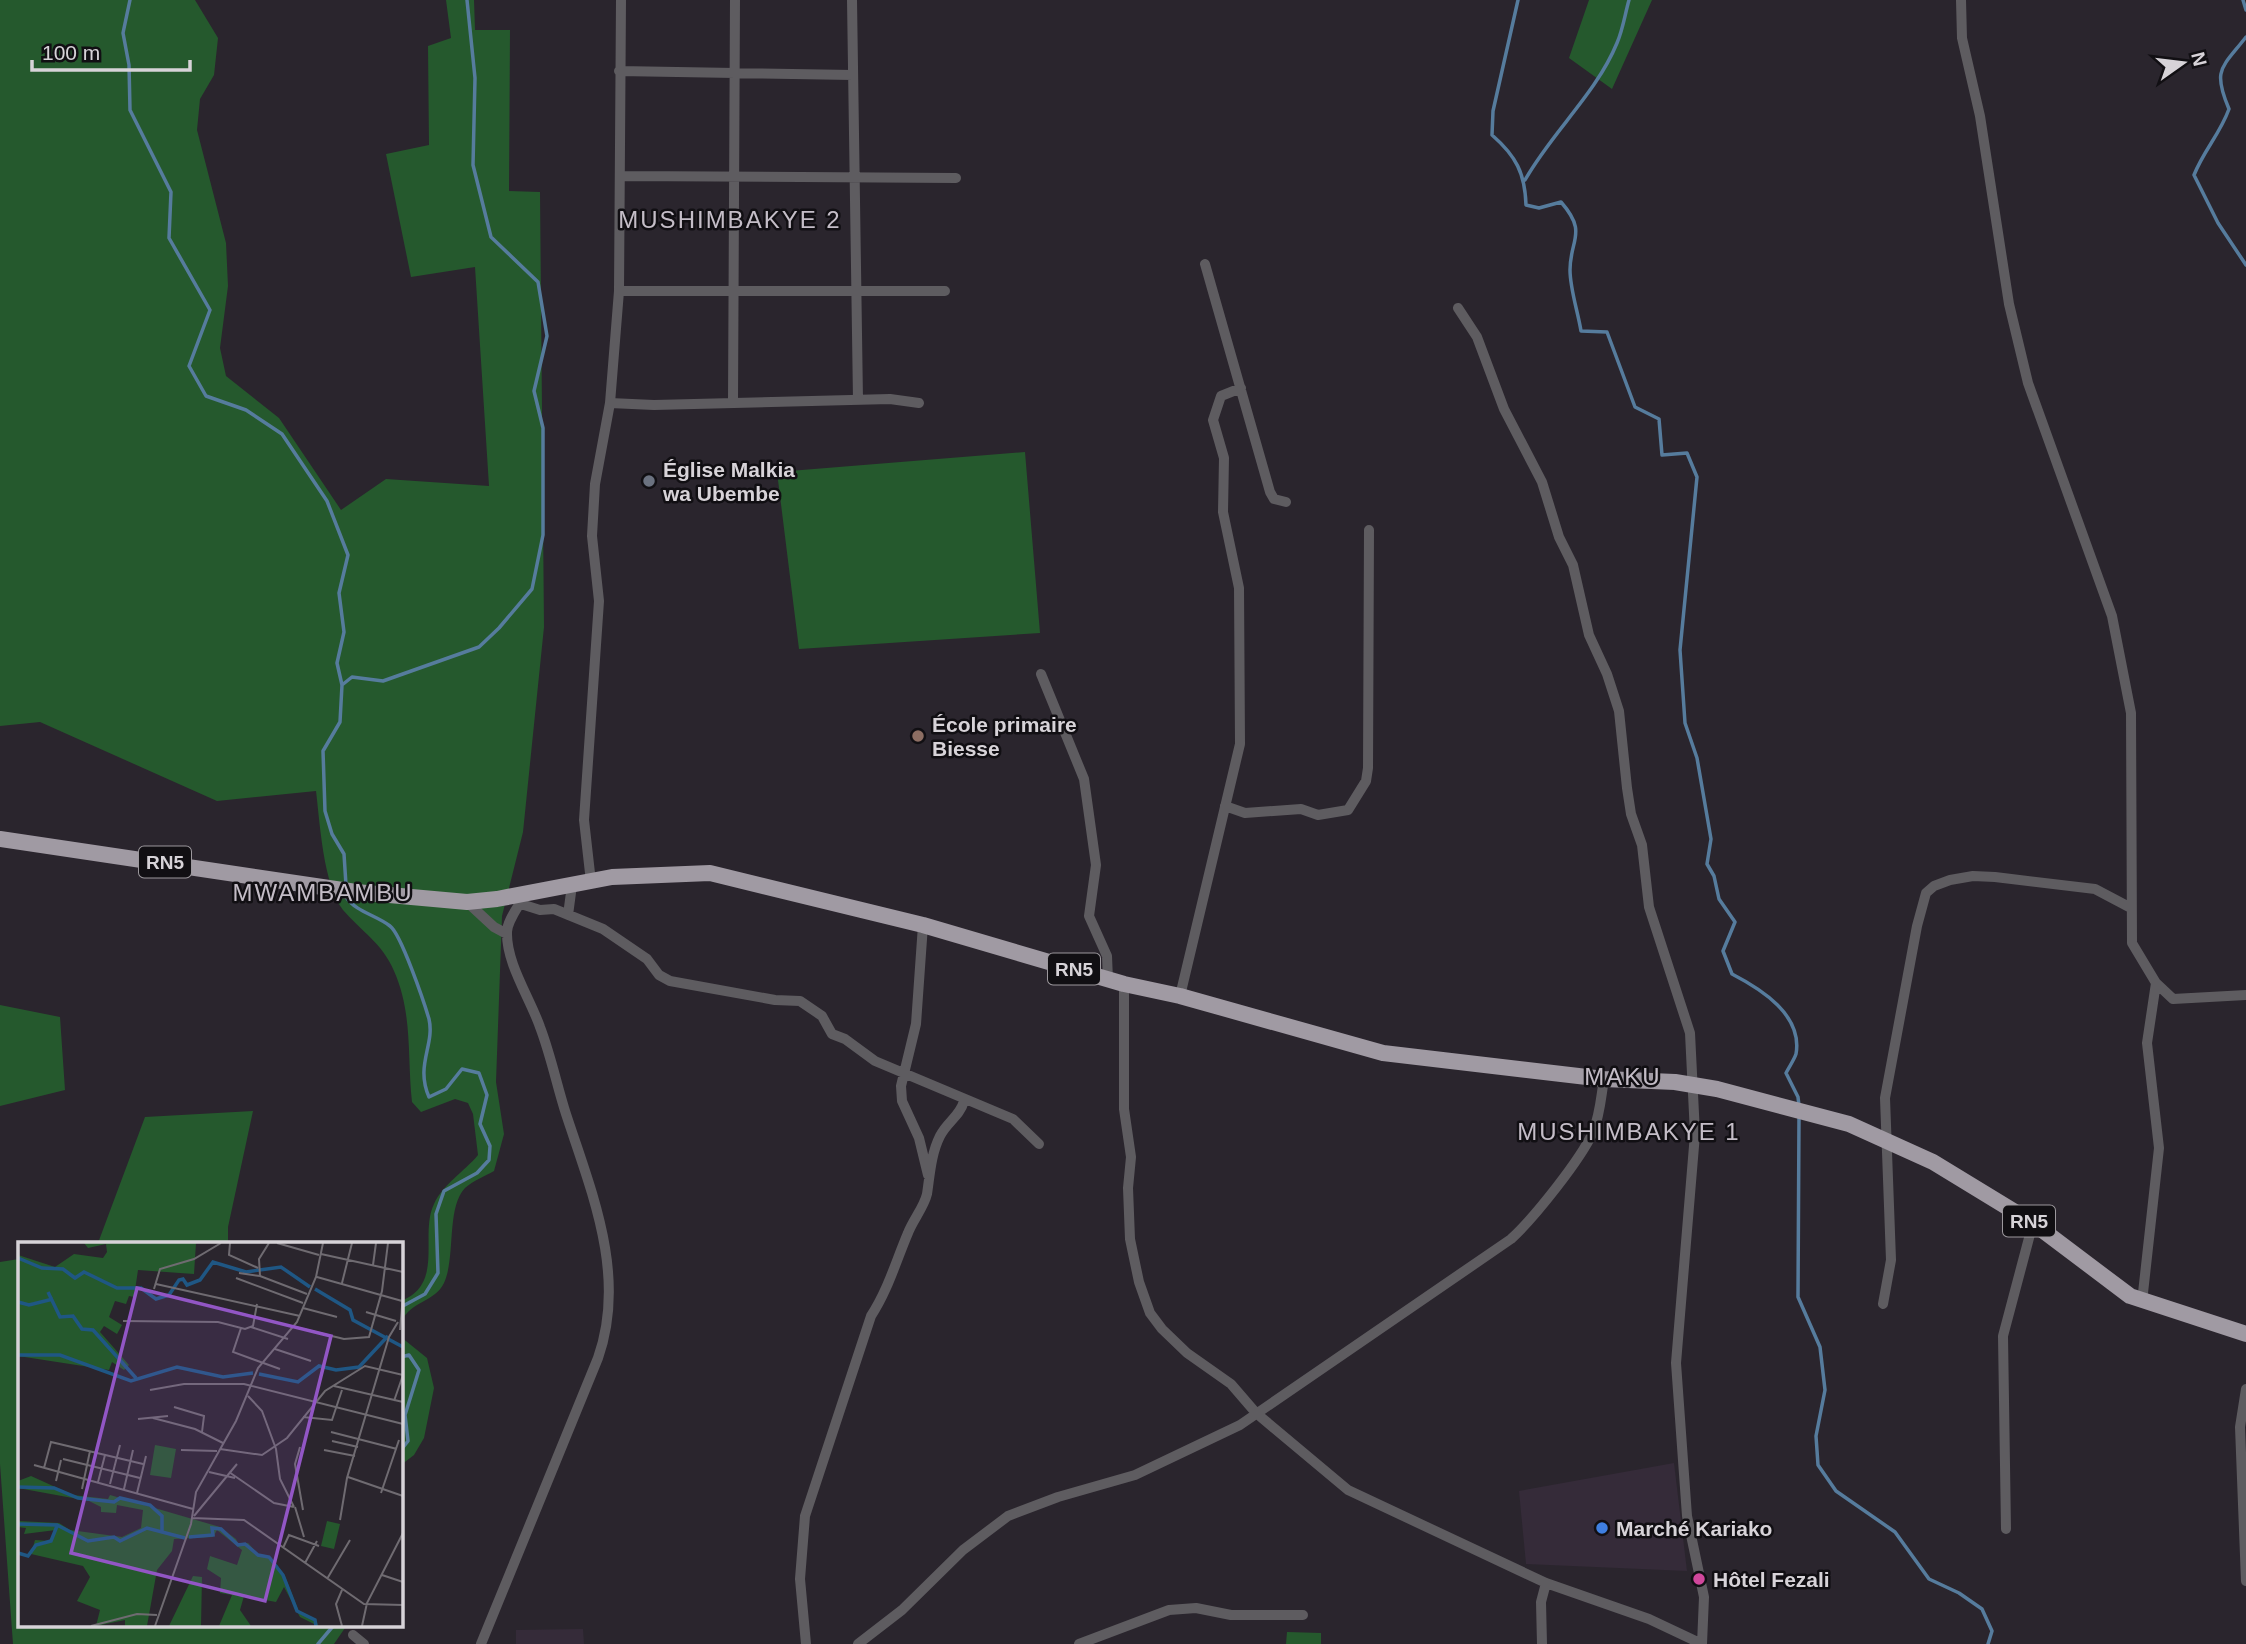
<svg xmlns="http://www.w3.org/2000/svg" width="2246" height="1644" viewBox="0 0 2246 1644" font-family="Helvetica,sans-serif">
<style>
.built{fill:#352b39}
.green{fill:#25592d}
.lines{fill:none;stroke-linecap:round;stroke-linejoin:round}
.stream{stroke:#567c9d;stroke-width:3.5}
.minor{stroke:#5e5c60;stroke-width:10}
.trunk{stroke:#a09aa3;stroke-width:16}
.worship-dot{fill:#6b7280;stroke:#110f13;stroke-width:2.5}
.education-dot{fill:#8d6e63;stroke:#110f13;stroke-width:2.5}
.shop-dot{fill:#3f7fe0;stroke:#110f13;stroke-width:2.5}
.hotel-dot{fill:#d1479c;stroke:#110f13;stroke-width:2.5}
.labels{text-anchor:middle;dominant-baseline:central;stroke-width:5;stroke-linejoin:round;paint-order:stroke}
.shield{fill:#110f13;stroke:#9c989d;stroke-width:2}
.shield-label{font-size:19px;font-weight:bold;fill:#d7d3d8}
.poi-label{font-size:21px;font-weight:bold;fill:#d7d3d8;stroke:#110f13;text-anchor:start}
.quarter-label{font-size:24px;letter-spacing:2px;fill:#c4bdc7;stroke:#110f13}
.inset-river{fill:none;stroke:#1f5784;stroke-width:3.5}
.inset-road{fill:none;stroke:#6f6b71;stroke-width:2}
.view{fill:#9256c5;fill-opacity:0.15;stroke:#9256c5;stroke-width:3.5}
.inset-edge{fill:none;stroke:#d7d3d8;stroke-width:3.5}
</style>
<rect width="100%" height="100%" fill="#2a252d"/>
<path class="built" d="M1674,1463l13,108 -161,-7 -7,-73z
M583,1629l1,15h-68v-14z"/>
<path class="green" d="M0,0h195l23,38 -4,37 -14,24 -3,31 29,113 2,43 -8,62 6,28 53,42 62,92 45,-31 103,7 -14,-219 -64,10 -25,-123 43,-9 -1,-99 23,-8 -5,-38h28l1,30h35l-1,161 31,1 4,435 -21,205 -21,84 -6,166 8,52 -10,37c-9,5 -21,10 -29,17 -19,20 -9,69 -21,95 -9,19 -32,17 -43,39v-21c44,-17 18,-66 33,-97 9,-20 30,-32 44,-49l-5,-41 -5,-11 -13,-4 -34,13 -9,-10c-5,-45 1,-88 -18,-131 -11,-27 -33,-40 -51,-61 -20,-26 -23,-87 -27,-119l-99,10 -177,-79 -40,4z
M1589,0h63l-40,89 -43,-31z
M1025,452l15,181 -241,16 -22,-177z
M0,1005l60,12 5,73 -65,16z
M253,1111l-25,116v16h-130l47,-126z
M19,1259v366h328l-13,19h-321l-13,-180v-202z
M401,1337l26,21 7,30 -10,50 -10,17 -13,10z
M1287,1632l34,1v11h-35z"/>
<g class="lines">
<path class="stream" d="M130,0l-7,33 6,32 1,45 41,82 -2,46 41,72 -21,56 17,30 40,14 36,24 45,67 21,54 -9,38 5,39 -7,31 5,22 -2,37 -17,29 2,60 7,23 12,20 2,31
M1518,0l-25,111 -1,24c24,21 33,38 34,70l13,3 22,-6c27,31 9,37 9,68 0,19 8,42 11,61l26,1 28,75 24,12 3,36 25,-2 10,24 -17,173 5,73 12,35 14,81 -4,25 7,12 5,23 16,23 -12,29 9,23c29,15 71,41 64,80 -2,6 -7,13 -10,19l12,24 1,9
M2243,0l3,10
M2246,37c-24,31 -34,32 -17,72 -9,25 -25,41 -35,66l24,48 28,42
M1525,180c27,-48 71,-86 92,-137 6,-14 8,-29 12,-43
M342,685l10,-8 31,4 96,-34 20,-19 33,-39 11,-54v-107l-9,-37 13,-55 -9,-54 -47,-45 -18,-72 2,-87 -8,-78
M346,897c10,15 30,18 44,29 11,8 34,76 39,93 6,26 -14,46 0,78l17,-8 16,-20 17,4 8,22 -7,29 10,22 -1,14 -12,13 -33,18 -8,23 2,59 -13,21 -24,13
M1799,1117l-1,180 22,50 5,43 -9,46 2,29 18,26 59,41 34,47 30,14 23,16 10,22 -4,13
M401,1357l8,-2 10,15 -14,45 3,26 -7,9
M318,1644l16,-19"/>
<path class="minor" d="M852,0l6,400
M1961,0l1,38 18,78 29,188 19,79 84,233 19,97 1,230 24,40 17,16 73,-4
M619,71l234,4
M620,176l336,2
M1205,264l65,228 4,7 12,3
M619,291h326
M733,401l2,-401
M610,403l44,2 236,-6 29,4
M1041,674l43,105 12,86 -7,51 18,40 1,24
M1225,806l20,7 56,-4 17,6 30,-5 18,-29 2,-13 1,-238
M591,882l-7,-62 15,-219 -7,-65 3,-52 15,-81 9,-112 2,-291
M467,902l27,25 13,7
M521,904l19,6 14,-1 49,20 44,30 12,16 11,6 105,19 25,1 22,15 10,18 13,5 30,22 138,58 26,25
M568,915l4,-30
M923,925l-7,99 -15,62 1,15 17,37 9,37
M1124,984v125l7,48 -3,31 2,51 9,43 11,31 12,16 25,24 44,31 25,29 92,77 198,93 103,36 53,25 2,-47 -17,-81 -11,-153 19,-229 -5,-101 -41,-126 -7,-62 -11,-31 -4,-26 -8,-77 -12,-37 -18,-39 -16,-70 -14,-28 -17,-55 -38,-73 -27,-72 -19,-29
M1180,996l60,-252 -1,-156 -16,-76 1,-54 -11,-38 8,-24 20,-8
M2142,1302l17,-154 -12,-105 9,-60
M1883,1304l8,-44 -6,-162 32,-172 9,-33 8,-7 16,-6 23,-4 22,1 100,12 36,19
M2246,1389l-6,38 6,154
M2006,1529l-3,-193 30,-113
M353,1635l11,9
M481,1644l117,-286c29,-82 -6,-165 -32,-244 -9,-28 -15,-58 -26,-87 -10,-29 -34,-64 -33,-95 0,-12 13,-27 18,-38
M806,1644l-6,-65 5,-63 66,-200c17,-26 25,-55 37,-83 5,-13 16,-26 19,-39 3,-20 4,-40 13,-58 7,-14 20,-20 24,-35
M858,1644l44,-34 61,-60 45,-34 50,-19 77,-22 105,-50 271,-186c23,-21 70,-80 82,-107 7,-17 8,-35 11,-53
M1079,1644l90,-34 27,-2 35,7h72
M1542,1644l-1,-42 5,-19"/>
<path class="trunk" d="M0,839l356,53 111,10 30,-3 115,-22 98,-4 213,52 201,59 56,12 203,57 221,26 71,3 42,7 132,35 84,38 100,61 97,73 116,38"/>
</g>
<circle class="worship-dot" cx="649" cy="481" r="7"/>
<circle class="education-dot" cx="918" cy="736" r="7"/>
<circle class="shop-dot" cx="1602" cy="1528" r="7"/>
<circle class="hotel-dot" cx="1699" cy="1579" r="7"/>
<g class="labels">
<g class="shield">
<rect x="139" y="846.5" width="52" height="31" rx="5"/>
<rect x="1048" y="953.5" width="52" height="31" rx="5"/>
<rect x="2003" y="1205.5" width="52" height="31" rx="5"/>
</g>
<g class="shield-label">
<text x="165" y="862">RN5</text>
<text x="1074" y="969">RN5</text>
<text x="2029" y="1221">RN5</text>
</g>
<g class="poi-label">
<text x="663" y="469">Église Malkia<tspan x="663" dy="24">wa Ubembe</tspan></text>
<text x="932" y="724">École primaire<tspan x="932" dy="24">Biesse</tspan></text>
<text x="1616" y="1528">Marché Kariako</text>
<text x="1713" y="1579">Hôtel Fezali</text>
</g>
<g class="quarter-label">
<text x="730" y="219">MUSHIMBAKYE 2</text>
<text x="323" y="892">MWAMBAMBU</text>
<text x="1623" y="1076">MAKU</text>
<text x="1629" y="1131">MUSHIMBAKYE 1</text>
</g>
</g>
<g transform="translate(18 1242)">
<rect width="385" height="385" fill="#2a252d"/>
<path d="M66,1h112l-2,31 -56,-4 -4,27 -5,-1 -3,8 -11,-3 -6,16 13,8 -5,9 -13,-8 -4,6 29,33 -5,5 -12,-8 -3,8 -91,-14v-101l37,12 19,-13 29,4 4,-6 -1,-8 -18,4zM137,203l21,4 -5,29 -21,-3zM13,234l42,19 35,4 2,-4 110,32 16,12 3,6 9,-2 11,12 12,2 14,19 14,36 17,7 2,7 -18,-9 -16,-30 -8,15 -32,-6 -4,14 11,16h-32l13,-31 -12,-2 1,-15 -14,-9 3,-13 27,9 5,-15 -25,-20 -4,7 -39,2 -2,12 -15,19 -10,56h-22v-6l-29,6 4,-16 -23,-9 13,-24 -7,-11 -52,-12 4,-14 14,1 7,-11 -32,4 2,-6 -8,-1v-6l41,2 11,7 52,7 19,-9 2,-18 -26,-5 -1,8 -15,-1v-5l-12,-6 -71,-13v-7zM309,279l13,3 -6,25 -13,-3zM175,334l9,1 -1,49h-32z" fill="#25592d"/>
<path class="inset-river" d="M0,16l24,10 21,1 12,9 9,-6 33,16h24l15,11 13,-4 10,-15 4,-1 4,6 13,-5 13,-18 33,10 35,-5 29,20M297,47l35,21 3,10 50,27M30,50l12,25 13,-1 9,13 11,1 43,48M0,60l11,3 24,-6M0,113h42l71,26 46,-14 46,10 30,-4M241,132l39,8 21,-16 17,4 23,-3 29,-31M0,245l36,1 24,10 36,4 6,-4 30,7 12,11v16M0,282l39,1 31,16 26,-4 6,4 27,-13 38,10M171,295l24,-2 -1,-7 9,1 17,16 7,-1 13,11 11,2 14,18 14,36 18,9 1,6M0,311l10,3 8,-11 15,-4 6,-15"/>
<path class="inset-road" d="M212,1l-1,12 29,13M251,1l-10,16 1,17 47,18M259,1l42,12M303,12l82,18M355,23l3,-22M221,31l21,3M299,35l85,24M218,36l67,25M324,41l10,-40M138,42l144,32M136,47l6,-20 34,-10 27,-16M285,66l34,9M348,70l30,9M105,79l95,1 27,7 8,-3 4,-22M233,85l37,12M277,85l49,12 25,-2 13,-46 6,-48M223,86l-8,24 47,17M382,88l3,-35M257,107l36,12M316,144l69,16M132,148l34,-6h60l159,40M230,154l14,15 14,38 4,30 14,28M376,159l9,-26M156,165l30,9 -2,16M285,175l29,3 10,-30M135,176l42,11 28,14M120,177l30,-3M313,190l66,17M314,199l26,6M282,205l-5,17 8,46M202,207l42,6 25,-17 38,-47 40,-25 38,9M163,208l36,1M306,208l31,6M45,217l77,19M16,223l159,44M26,226l7,-26 92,22M191,230l26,6M211,230l45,31 20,4M330,235l55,19M38,239l5,-21M80,240l7,-27M92,242l10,-39M64,247l8,-38M106,247l9,-39M119,251l9,-37M363,251l18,-53M277,265l9,30M176,274l43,-52M174,276l52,2 120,84 39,1M322,278l7,-42 42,-141 9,-15M265,306l6,-13 30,11M287,321l12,-22M364,333l21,7M309,337l23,-39M73,384l46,-12 20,1M137,384l36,-102 5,-32 40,-71 22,-53 39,-46 19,-45 7,-34M324,384l-6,-22 6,-14M344,384l5,-23 36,-70"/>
<path class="view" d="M119,46l194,48 -66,265 -194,-48z"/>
<rect width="385" height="385" class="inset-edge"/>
</g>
<g transform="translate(2183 63) rotate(76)" stroke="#110f13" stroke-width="5" paint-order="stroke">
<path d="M0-5L12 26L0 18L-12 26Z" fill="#d7d3d8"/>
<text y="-10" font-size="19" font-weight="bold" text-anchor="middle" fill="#d7d3d8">N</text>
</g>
<path d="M32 60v10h158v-10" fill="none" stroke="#d7d3d8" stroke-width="3.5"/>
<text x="42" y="60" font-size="21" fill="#d7d3d8" stroke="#110f13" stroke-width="5" paint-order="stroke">100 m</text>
</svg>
